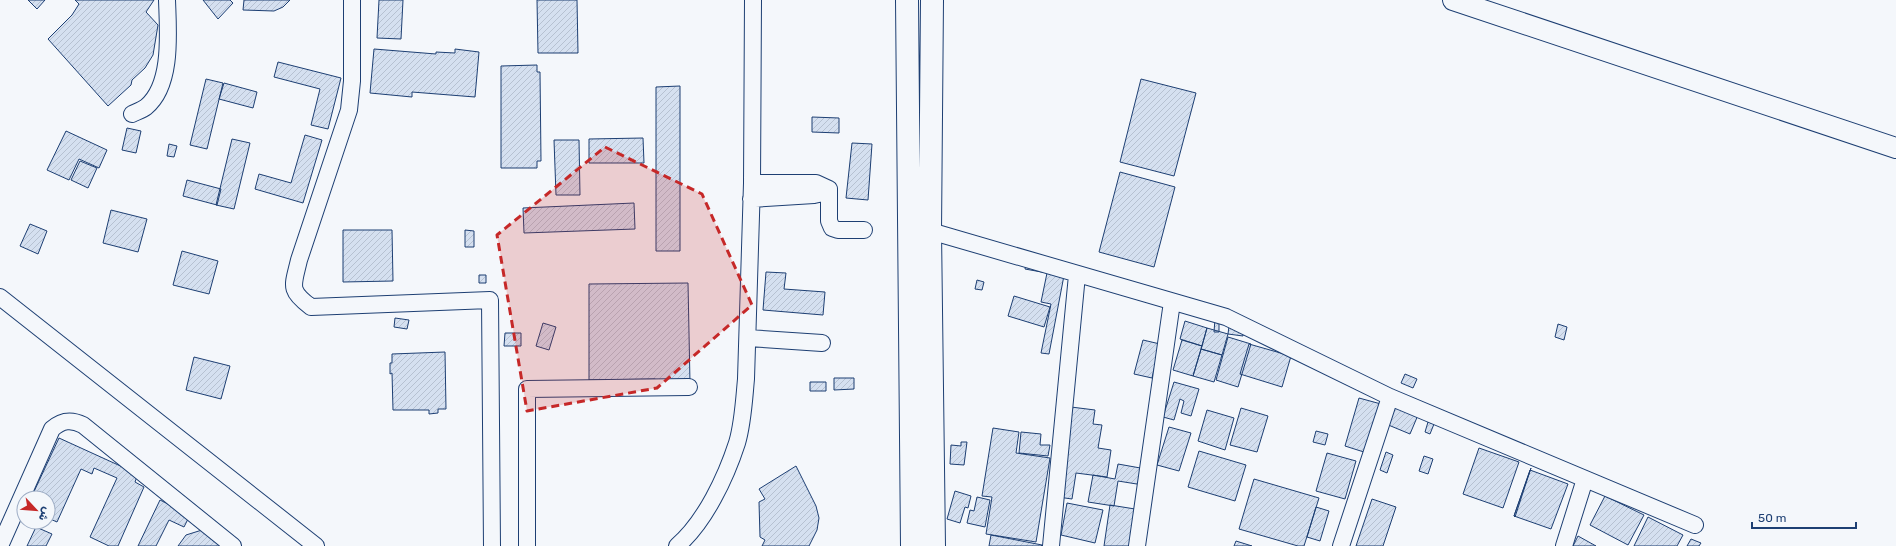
<svg xmlns="http://www.w3.org/2000/svg" width="1896" height="546" viewBox="0 0 1896 546" font-family="Rubik,Vazirmatn,sans-serif">
<style>
.building{fill:url(#building-hatch);stroke:#1d3f73}
.lines{fill:none;stroke-linecap:round;stroke-linejoin:round}
.minor-casing{stroke:#1d3f73;stroke-width:18}
.major-casing{stroke:#1d3f73;stroke-width:22}
.highway-casing{stroke:#1d3f73;stroke-width:24}
.minor{stroke:#f4f7fb;stroke-width:16}
.major{stroke:#f4f7fb;stroke-width:20}
.highway{stroke:#f4f7fb;stroke-width:22}
.marked{fill:#c62828;fill-opacity:0.2;stroke:#c62828;stroke-width:3;stroke-dasharray:8 5;stroke-linejoin:round}
</style>
<defs>
<pattern id="building-hatch" width="6" height="6" patternUnits="userSpaceOnUse"><rect width="6" height="6" fill="#d5e0f0"/><path d="M-1 1l2-2M0 6l6-6M5 7l2-2" fill="none" stroke="#b6c1d1"/></pattern>
</defs>
<rect width="100%" height="100%" fill="#f4f7fb"/>
<path class="building" d="M28,0h17l-8,9z
M75,0h79l-8,12 12,13 -5,30 -8,13 -13,12 -1,5 -23,21 -60,-67 24,-24 7,-11z
M203,0h27l3,3 -15,16z
M244,0h46l-7,7 -9,4 -31,-1z
M379,0h24l-2,39 -24,-1z
M537,0h40l1,53h-40z
M374,49l62,5v-2l19,1v-4l24,3 -4,45 -63,-5v5l-42,-4z
M278,62l63,16 -13,51 -17,-4 9,-36 -46,-12z
M537,65v7h3l1,89h-4v7h-36v-102z
M206,79l17,4 -16,66 -17,-4z
M1141,79l55,14 -22,83 -54,-14z
M224,83l33,9 -4,16 -34,-9z
M680,86v165h-24v-164z
M812,117l27,1v15l-27,-1z
M127,128l14,3 -5,22 -14,-3z
M66,131l41,19 -8,18 -20,-9 -10,21 -22,-10z
M305,135l17,5 -19,63 -48,-14 4,-15 32,9z
M643,138l1,25h-55v-24z
M232,139l18,4 -16,66 -18,-4z
M554,140h25l1,55h-24z
M852,143l20,1 -4,56 -22,-2z
M169,144l8,2 -3,11 -7,-1z
M80,161l17,7 -9,20 -17,-8z
M1120,172l55,15 -21,80 -55,-15z
M187,180l34,9 -4,16 -34,-9z
M634,203l1,26 -111,4 -1,-25z
M111,210l36,9 -9,33 -35,-9z
M30,224l17,7 -9,23 -18,-8z
M343,230h49l1,51 -50,1z
M465,230l9,1v16h-9z
M182,251l36,10 -9,33 -36,-9z
M1027,258l39,7 -17,89 -8,-1 10,-49 -10,-2 6,-29 -22,-4z
M766,272l20,1 -2,16 41,3 -2,23 -60,-5z
M479,275h7v8h-7z
M977,280l7,2 -2,8 -7,-1z
M688,283l2,100h-30l-5,-4 -66,1v-96z
M1014,296l36,11 -6,20 -36,-11z
M395,318l14,2 -2,9 -13,-2z
M1230,318l15,3 -2,15 -15,-2z
M1215,319l4,2v11h-5z
M1185,321l22,7 -5,18 -22,-7z
M543,323l13,4 -7,23 -13,-4z
M1558,324l9,3 -3,13 -9,-3z
M1207,328l21,6 -6,21 -21,-6z
M505,333h16v13h-17z
M1228,337l23,7 -13,43 -22,-7z
M1143,340l17,4 -8,34 -18,-4z
M1182,340l20,6 -9,30 -20,-6z
M1249,344l42,12 -9,31 -42,-13z
M1201,349l21,6 -8,27 -21,-6z
M445,352l1,57h-8v4l-9,1v-4h-36l-1,-37 -2,1v-11h2v-9z
M194,357l36,9 -9,33 -35,-9z
M1405,374l12,5 -4,9 -12,-5z
M834,378h20v11l-20,1z
M810,382h16v9h-16z
M1174,382l25,7 -8,27 -10,-3 3,-12 -4,-2 -6,21 -11,-3z
M1359,398l22,6 -14,49 -22,-7z
M1397,398l24,10 -11,26 -24,-10z
M1071,407l24,3 -2,14 9,1 -4,23 13,2 -4,27 -31,-4 -4,26 -14,-2z
M1241,408l27,8 -11,36 -27,-7z
M1207,410l27,8 -9,32 -27,-9z
M1428,422l6,2 -4,10 -5,-2z
M1169,427l22,6 -12,38 -22,-6z
M993,428l26,4 -3,21 34,5 -14,84 -50,-8 6,-37 -10,-1z
M1316,431l12,3 -3,11 -12,-3z
M1021,432l20,2 -1,11h10l-2,11 -29,-3z
M59,438l79,36 -3,8 9,5 -26,59h-9l-19,-9 27,-59 -23,-10 -2,6 -11,-5 -24,53 -9,-4v-20h-17z
M961,442h6l-3,23 -14,-1 1,-19 10,1z
M1479,448l40,14 -16,46 -40,-14z
M1199,451l47,14 -11,36 -47,-14z
M1386,452l7,3 -6,18 -7,-3z
M1327,453l29,8 -11,38 -29,-8z
M1424,456l9,3 -5,15 -9,-3z
M1118,464l28,5 -3,16 -25,-4 -4,25 -26,-4 5,-27 22,4z
M796,466l20,40 3,12 -2,12 -8,16h-47l3,-6 -5,-3 -1,-35 6,-3 -6,-10z
M1531,468l-16,49 -1,-1z
M1530,470l38,14 -17,45 -37,-13z
M1254,479l65,19 -15,48h-6l-59,-17z
M955,491l16,5 -3,12 -3,-1 -5,16 -13,-4z
M1605,496l39,19 -16,30 -38,-20z
M977,497l13,3 -5,27 -18,-4 3,-13 4,1z
M1372,499l24,8 -13,39h-27z
M160,500l30,15 -6,12 -15,-7 -13,26h-18z
M1067,503l36,7 -8,33 -34,-8z
M1110,505l25,4 -5,37h-26z
M1316,507l13,4 -9,30 -13,-4z
M1648,517l35,18 -6,11h-43z
M36,527l16,7 -6,12h-19z
M202,530l22,16h-46l8,-11z
M991,535l51,10 -1,1h-52z
M1578,536l18,10h-23z
M1691,539l10,4 -2,3h-12z
M1236,541l16,5h-18z"/>
<g class="lines">
<g class="minor-casing">
<path id="minor" d="M352,0v81l-3,29 -50,150c-6,26 -11,30 12,47l179,-7 2,246
M132,114c4,-2 10,-4 14,-7 27,-22 22,-76 21,-107
M752,183h64l13,6
M829,189v32l3,7 6,2h26
M751,199l63,-4 9,-2 6,-4
M930,231l296,86 164,80 305,128
M0,297l316,249
M748,338l74,5
M0,546l52,-117c10,-9 19,-10 31,-4l150,121
M527,546v-157l162,-2
M677,546c28,-24 49,-69 60,-103 6,-20 7,-43 9,-64l6,-196 1,-183
M1051,546l26,-271
M1137,546l35,-244
M1341,546l49,-149
M1564,546l21,-67"/>
</g>
<g class="major-casing">
<path id="major" d="M1453,0l443,148"/>
</g>
<g class="highway-casing">
<path id="highway" d="M907,0l5,546
M932,0l-2,231 4,315"/>
</g>
<use href="#minor" class="minor"/>
<use href="#major" class="major"/>
<use href="#highway" class="highway"/>
</g>
<path class="marked" d="M605,147l97,47 50,111 -95,83 -130,23 -30,-176z"/>
<g transform="translate(36 510) rotate(116)"><circle r="19" fill="#f4f7fb" stroke="#9eadc5"/>
<path d="M0-3L7 15L0 10L-7 15Z" fill="#c62828"/>
<text y="-6" font-size="11" font-weight="bold" text-anchor="middle" fill="#1d3f73">ش</text>
</g>
<path d="M1752 522v6h104v-6" fill="none" stroke="#1d3f73" stroke-width="2"/>
<text x="1758" y="522" font-size="12" fill="#1d3f73" stroke="#f4f7fb" stroke-width="3" paint-order="stroke">50 m</text>
</svg>
